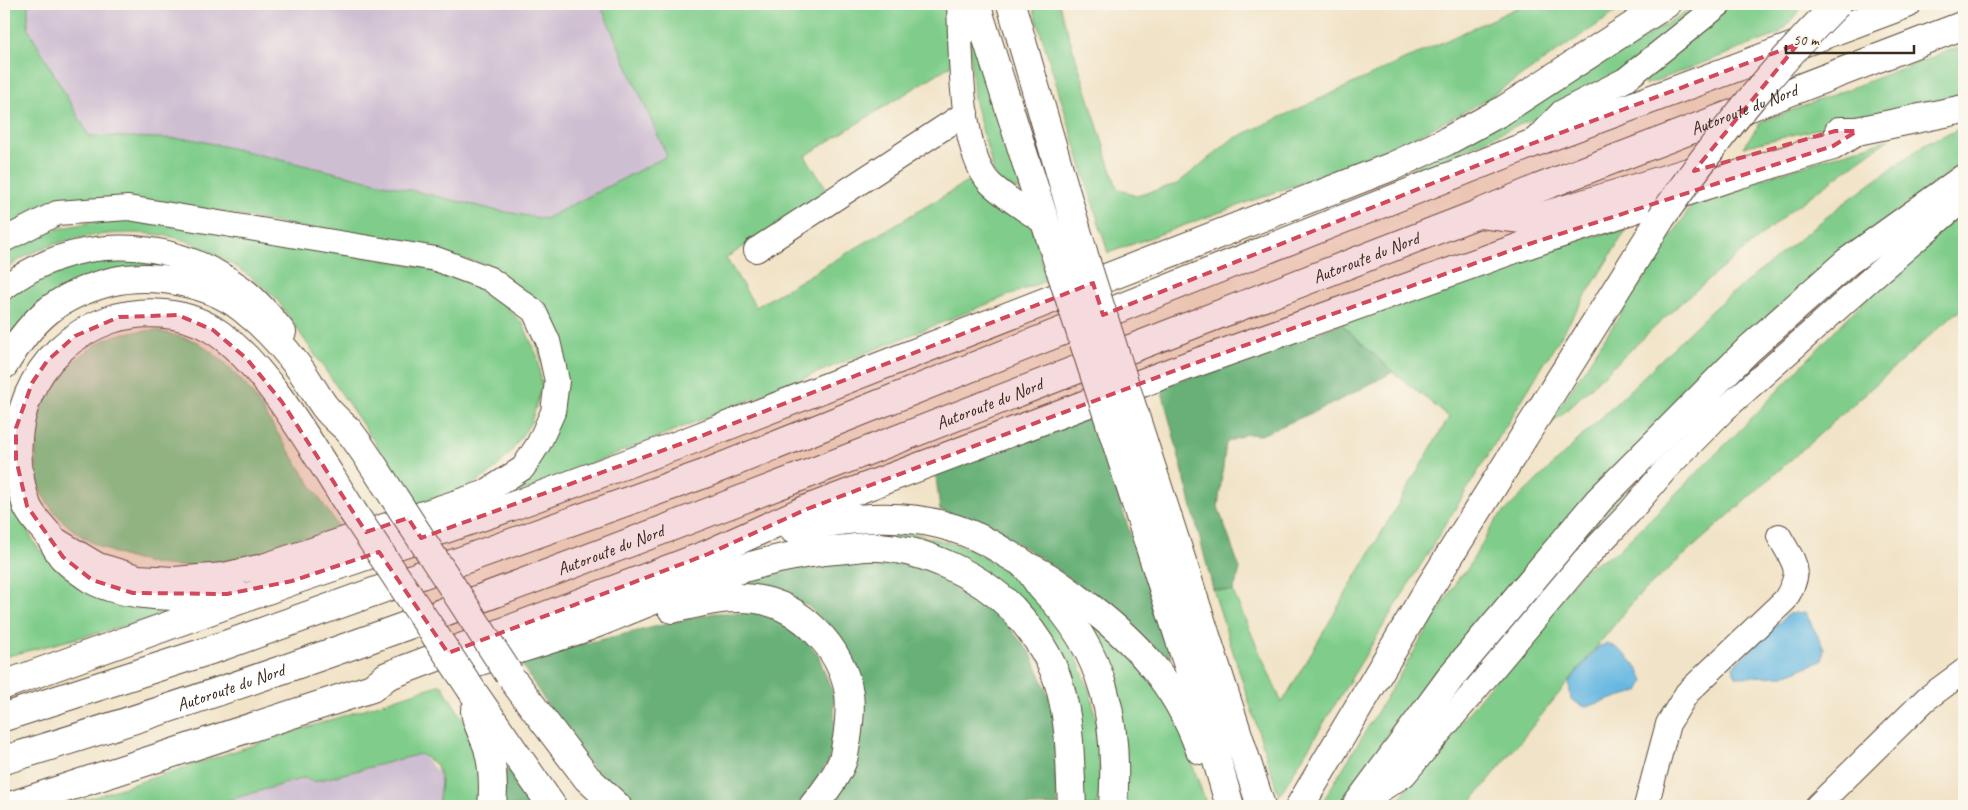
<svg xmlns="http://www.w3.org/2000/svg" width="1968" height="810" viewBox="0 0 1968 810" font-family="Caveat,sans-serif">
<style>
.industrial{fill:#cebed1}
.green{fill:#80cd8b;stroke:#5e7c54}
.forest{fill:#68b077;stroke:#526d4a}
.water{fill:#66b8e1;stroke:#507180}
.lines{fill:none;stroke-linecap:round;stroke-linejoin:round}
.minor-casing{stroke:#564637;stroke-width:26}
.major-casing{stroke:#564637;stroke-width:30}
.highway-casing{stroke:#564637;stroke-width:30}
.minor{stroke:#fff;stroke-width:24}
.major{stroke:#fff;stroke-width:28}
.highway{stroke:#fff;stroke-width:28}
.major-bridge-casing{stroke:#564637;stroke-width:30;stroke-linecap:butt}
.highway-bridge-casing{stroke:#564637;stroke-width:30;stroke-linecap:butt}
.major-bridge{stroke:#fff;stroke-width:28}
.highway-bridge{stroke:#fff;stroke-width:28}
.marked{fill:#d1495b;fill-opacity:0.2;stroke:#d1495b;stroke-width:4;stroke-dasharray:10 6;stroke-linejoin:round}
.labels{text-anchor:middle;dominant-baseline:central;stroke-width:4;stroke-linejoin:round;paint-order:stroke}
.street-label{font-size:18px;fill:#3b2a1e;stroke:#fbf7ec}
</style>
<rect width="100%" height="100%" fill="#fbf7ec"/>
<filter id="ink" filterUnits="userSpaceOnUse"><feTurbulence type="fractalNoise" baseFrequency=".02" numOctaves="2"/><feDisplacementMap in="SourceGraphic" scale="10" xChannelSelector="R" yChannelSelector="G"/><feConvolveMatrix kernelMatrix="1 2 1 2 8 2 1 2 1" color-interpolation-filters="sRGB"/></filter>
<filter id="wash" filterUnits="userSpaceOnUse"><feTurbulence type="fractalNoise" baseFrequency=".0096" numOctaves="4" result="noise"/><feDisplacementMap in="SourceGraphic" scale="20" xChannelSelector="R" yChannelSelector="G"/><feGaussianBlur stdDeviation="1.12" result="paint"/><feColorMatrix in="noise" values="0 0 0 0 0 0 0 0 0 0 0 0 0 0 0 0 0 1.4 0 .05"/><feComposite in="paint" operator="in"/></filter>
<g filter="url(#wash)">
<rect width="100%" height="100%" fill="#f1e3c7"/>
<path class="industrial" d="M4,4h678l75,155 -261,80 -419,-58z
M391,725l81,81h-378z"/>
<path class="green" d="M4,4h24v24l61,108 103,3 303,71 50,9 122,-63 -67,-152h352l1,60 -148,92 24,36 -103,66 30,49 223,-132 52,46 16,59 -528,213 -33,8 69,-82 -30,-128 -42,-28 -283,-55 -65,-6 -120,30 -11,-14z
M1032,4h27l58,184 19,8 41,-12 54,-44 294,-136h103l-147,99 -95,49 -278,101z
M1697,4h11l-117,92 -82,33 -95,45 -4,-5 210,-115z
M1731,4h74l-26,30 -134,51 1,-12z
M968,16l54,176 -26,-12 -22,-81z
M1964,45v48l-221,54 18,-25z
M1964,127v35l-132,98 -489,546h-23l140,-230 5,-3 30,-52 219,-213 125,-101 89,-65z
M1889,139l-95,69 -111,93 -139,130 150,-229 70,-24z
M1964,211v98l-12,7 -316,282 -168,208h-75l191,-237 34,-18 126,-125 159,-166z
M133,217l308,53 57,29 25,25 14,32 5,31 -11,35 -20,30 -20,21 -31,19 -41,15 -143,-209c-22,-21 -51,-40 -79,-53 -48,-23 -155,-12 -193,27v-19l35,-20 53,-11z
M1626,230l-347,566 -66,-207 20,3 49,111 167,-286 -56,-45 -52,-48 246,-87z
M129,256l54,11 -67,3 -112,74v-46l29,-19 48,-19z
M156,330l42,12 28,22 23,25 91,141c-44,12 -107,34 -152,36 -54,1 -118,-22 -146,-72 -6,-13 -6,-31 -6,-45 1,-41 9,-62 40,-89 11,-9 25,-20 38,-24 12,-5 29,-4 42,-6z
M4,476h2l9,33 22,38 30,28 108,31v7l-171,44z
M855,531h51l62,17 48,29 31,31 24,35 20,52 10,50 -3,61h-16l-6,-89 -88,-137 -181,-38z
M1085,614l39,28 51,74 32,90h-87l-3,-97z
M441,684l29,47 17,39 -2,36h-47l3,-24 -4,-17 -17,-11 -107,28 -9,-4 -96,28h-142z"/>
<path class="forest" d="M1341,324l52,48 -61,32 -71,31 -15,-1 -20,9 -8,64 22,62 -7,23 -20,-3 -52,-202z
M1090,412l81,245 2,20 -79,-81 -59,-42 -57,-32 -38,-12 -5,-41z
M862,558l25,2 43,11 30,15 38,27 33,41 21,49 6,103h-231l22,-39 -10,-129 -31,-32 -34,-13 -33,-10 59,-16z
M714,613h44l38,15 22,27 16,42 1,39 -7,26 -22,34 -12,10h-157c-55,-34 -84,-95 -119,-147z
M510,766l26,40h-32l1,-34z"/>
<path class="water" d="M1805,612l19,36 -2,13 -41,15 -46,1 -2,-11 55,-52z
M1607,643c15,6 33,24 37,39l-5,9 -54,16 -14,-7 -2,-18 28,-34z"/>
</g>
<g filter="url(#ink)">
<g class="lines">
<g class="minor-casing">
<path id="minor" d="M959,4c2,43 0,147 31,179 15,15 38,28 56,41
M1532,143l30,-31 63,-32 95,-76
M4,240l53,-27 71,-5 308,51 54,20 44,32 14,30 9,40 -4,31 -14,31 -16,25 -39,25 -221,73 -39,9 -50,4 -36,-2 -40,-12 -45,-27
M756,250l210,-137
M4,288c72,-56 165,-52 238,0 16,12 30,29 42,44
M1361,802l43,-27 181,-216 44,-46 37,-44 59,-60 149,-133 90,-77
M1646,806l22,-82 19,-31 98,-93c19,-31 10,-35 -6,-64
M1817,806l109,-107 38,-28"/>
</g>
<g class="major-casing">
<path id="major" d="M976,4l84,265
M1011,4l75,258
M1134,413l127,393
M1110,423l91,283 29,100
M1024,565c21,8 37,21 55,34 56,41 97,84 121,151"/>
</g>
<g class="highway-casing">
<g id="highway">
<path d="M1839,131h18l107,-22"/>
<path d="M1480,214l50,6 162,-49"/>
<path d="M4,365c28,-46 52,-69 106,-83 41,-10 100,0 133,27 22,17 41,38 57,60 9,12 16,26 25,38 7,9 16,16 24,24 16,20 30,44 45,66"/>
<path d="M794,530c71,-18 143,-20 207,20 7,5 16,9 23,14 8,8 13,19 21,27 60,61 74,132 68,215"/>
<path d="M235,592c-15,4 -33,3 -49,4 -27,1 -72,-3 -95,-17 -9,-6 -22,-15 -29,-23 -5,-6 -8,-14 -13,-21 -8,-9 -17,-18 -22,-29 -27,-77 4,-158 82,-186 32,-11 73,-9 103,9 55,34 106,129 141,183"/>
<path d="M672,609c27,-6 54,-14 83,-10 46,6 86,49 94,94 2,16 0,31 -2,46 -2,7 -2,16 -5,23 -7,17 -17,30 -29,44"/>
<path d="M474,663c43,-14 89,-26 131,-43 77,-32 157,-66 242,-71 10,-1 21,-3 31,-2 46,2 102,29 134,61 23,25 45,58 51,92 8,35 7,71 9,106"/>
<path d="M515,683l72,95 30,28"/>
<path d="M4,685l288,-104 218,-74 176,-65 707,-276 54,-25 55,-30 164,-107"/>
<path d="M473,692l79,114"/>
<path d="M475,711c1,13 9,24 13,37 5,19 6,38 4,58"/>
<path d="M4,717l210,-68 490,-175 827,-330 376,-140"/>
<path id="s1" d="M4,760c270,-81 533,-181 796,-283 226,-88 452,-175 678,-263l61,-26 425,-163"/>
<path d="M10,806l362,-118 15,-12 321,-122 99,-45 380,-143 342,-122 211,-70 93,-28 24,-15"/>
<path d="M1300,806l128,-216 233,-372"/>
<path d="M1356,806l98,-133 145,-173 150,-151 98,-87 117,-84"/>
</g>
</g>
<use href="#minor" class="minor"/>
<use href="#major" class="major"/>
<use href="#highway" class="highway"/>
<g class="major-bridge-casing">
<path id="major-bridge" d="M1086,262l48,151
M1060,269l50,154"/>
</g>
<g class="highway-bridge-casing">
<path id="highway-bridge" d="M1661,218c53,-76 110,-148 176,-214
M394,497l115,177
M353,512l120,180"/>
</g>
<use href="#major-bridge" class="major-bridge"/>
<use href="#highway-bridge" class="highway-bridge"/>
</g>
</g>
<path class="marked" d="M1798,44l-104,127 141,-40h22l-24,15 -304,98 -342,122 -380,143 -99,45 -260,99 -69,-101 -87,29 -65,13 -94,-1 -41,-13 -29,-23 -36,-51 -11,-47v-31l16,-45 15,-22 28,-25 44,-19 59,-2 35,15 34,29 35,43 84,130 42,-14 13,20 265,-96 407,-159 10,32 428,-171z"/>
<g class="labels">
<g class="street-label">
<text stroke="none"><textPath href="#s1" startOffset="1858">Autoroute du Nord</textPath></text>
<text stroke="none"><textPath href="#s1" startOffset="1452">Autoroute du Nord</textPath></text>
<text stroke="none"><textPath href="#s1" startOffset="1048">Autoroute du Nord</textPath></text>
<text stroke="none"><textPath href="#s1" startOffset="642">Autoroute du Nord</textPath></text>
<text stroke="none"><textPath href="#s1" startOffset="238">Autoroute du Nord</textPath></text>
</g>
</g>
<rect width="1968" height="810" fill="none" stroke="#fbf7ec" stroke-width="20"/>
<path d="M1786 45v8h128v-8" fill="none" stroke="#3b2a1e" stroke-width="2.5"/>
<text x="1793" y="45" font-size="15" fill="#3b2a1e" stroke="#fbf7ec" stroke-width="4" paint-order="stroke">50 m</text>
</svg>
